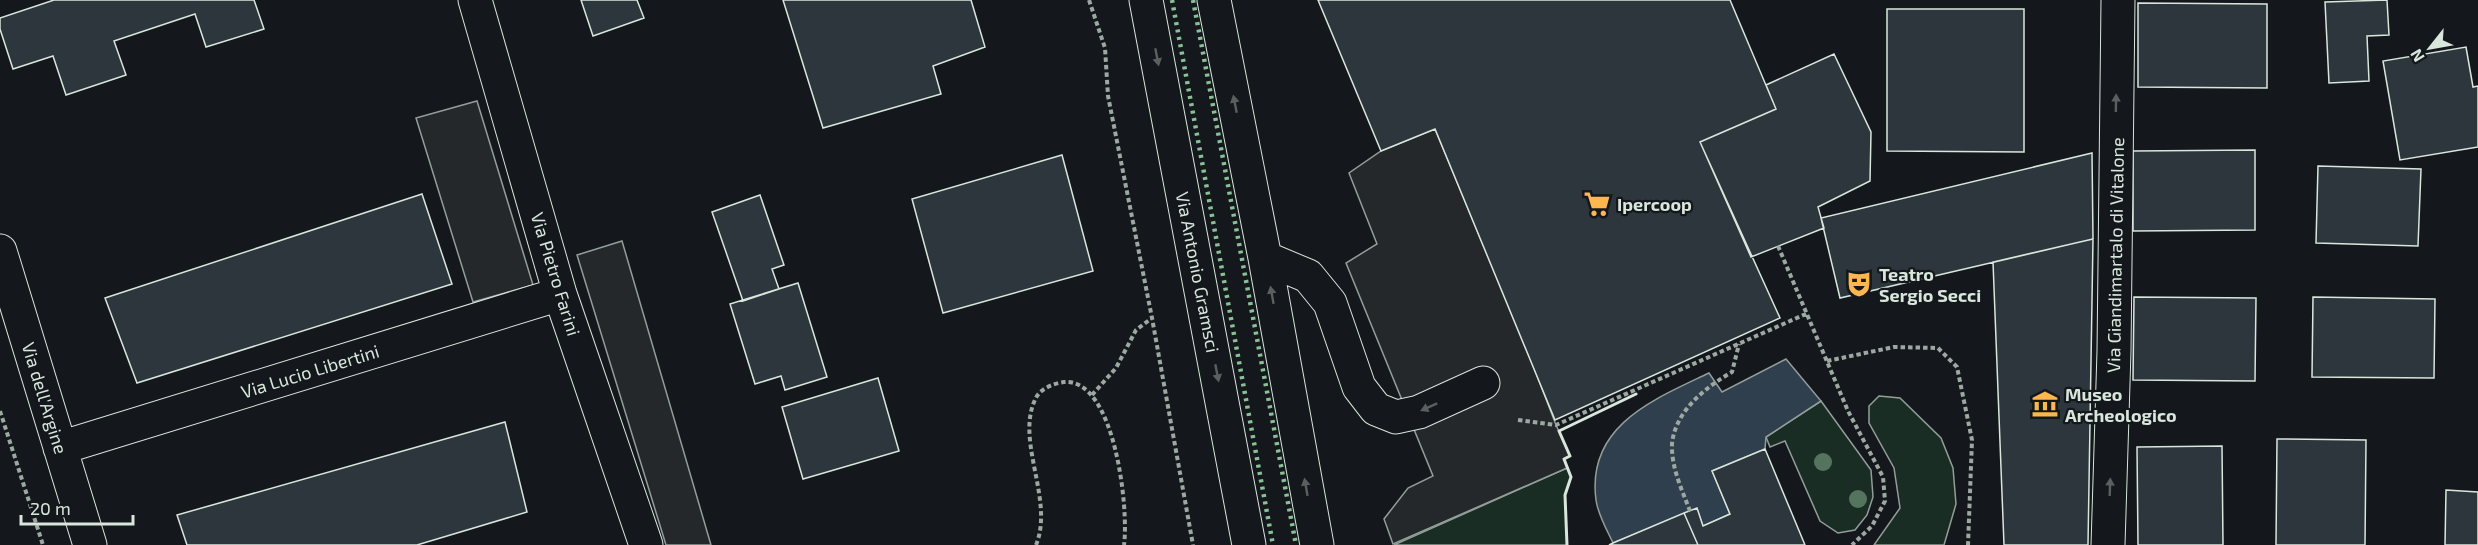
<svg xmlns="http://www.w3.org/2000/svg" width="2478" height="545" viewBox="0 0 2478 545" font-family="'Exo 2',sans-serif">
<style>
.green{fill:#1a2d24;stroke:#939e99;stroke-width:1.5}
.parking{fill:#24282b;stroke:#939e99;stroke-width:1.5}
.water{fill:#2f3f4d;stroke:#939e99;stroke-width:1.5}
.building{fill:#2c363c;stroke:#d8e6dc;stroke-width:1.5}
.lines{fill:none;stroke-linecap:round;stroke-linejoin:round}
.minor-casing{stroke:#d8e6dc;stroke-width:35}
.path{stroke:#9da8a2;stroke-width:4;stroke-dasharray:4.5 3;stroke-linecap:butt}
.minor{stroke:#14181c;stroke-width:33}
.hedge{stroke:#8ac095;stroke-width:4.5;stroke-dasharray:3 4.5;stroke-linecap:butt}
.wall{stroke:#d8e6dc;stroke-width:3}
.tree{fill:#55745f}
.oneway{fill:#59605f}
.labels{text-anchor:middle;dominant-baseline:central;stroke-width:4.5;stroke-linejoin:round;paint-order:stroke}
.poi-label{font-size:18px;font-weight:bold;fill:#d8e6dc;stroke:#14181c;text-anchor:start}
.street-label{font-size:18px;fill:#d8e6dc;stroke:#14181c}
</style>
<rect width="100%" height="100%" fill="#14181c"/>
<path class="green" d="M1879,396l21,2 41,40 12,30 3,36 -12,41h-70l26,-37 -6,-40 -25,-45v-17z
M1821,401l50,69 2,27 -6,18 -12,15 -17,3 -18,-12 -35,-80 -15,6 -4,-10z
M1567,468l4,9 -6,18 2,50h-173z"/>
<path class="parking" d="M477,101l56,184 -60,17 -57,-184z
M1435,129l96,231 25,65 14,31 -6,3 3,9 -174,76 -9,-25 24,-31 25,-12 -87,-213 31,-19 -28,-71 32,-22z
M622,241l89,304h-45l-89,-290z"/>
<path class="water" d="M1786,359l35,42 -55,36 -1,12 -53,22 18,43 -27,12 -6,-17 -84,34c-6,-13 -15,-28 -17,-43 -10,-75 59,-101 113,-127l13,19z"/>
<path class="building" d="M54,0h200l10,29 -58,18 -11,-33 -81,27 12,34 -60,20 -13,-39 -40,13 -13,-40v-11z
M581,0h56l7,18 -51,18z
M783,0h188l14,47 -52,19 8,28 -118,34z
M1318,0h412l46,109 -76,33 80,176 -225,102 -120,-291 -54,22z
M2387,0l2,35 -22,1 2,45 -40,2 -4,-81z
M2138,3l129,1v84l-129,-1z
M1887,9h137v143l-137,-1z
M2466,47l7,40 5,-1v61l-78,13 -17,-99z
M1834,54l37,78 -1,49 -52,26 6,21 -73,29 -51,-115 76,-33 -10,-24z
M2255,150v80l-122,1v-80z
M2092,153l1,86 -253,59 -19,-80z
M1062,155l31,116 -150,42 -31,-114z
M2318,166l103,3 -3,77 -102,-3z
M422,194l30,90 -315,99 -32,-85z
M760,195l24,70 -12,4 7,20 -36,12 -31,-89z
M2093,239l-5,306h-84l-11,-283z
M798,283l29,94 -42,13 -4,-14 -26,8 -25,-80z
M2134,297l122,1 -1,83 -122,-1z
M2313,297l122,2 -1,79 -122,-1z
M878,378l21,73 -96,28 -21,-72z
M505,422l22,90 -110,33h-230l-10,-30z
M2277,439l89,1 -1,105h-89z
M2222,446l1,99h-85l-1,-98z
M1765,449l40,96h-107l-14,-32 13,-5 6,18 27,-12 -18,-43z
M2446,490l32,2v53h-33z
M1684,513l14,32h-89l4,-2z"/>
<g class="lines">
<g class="minor-casing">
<path id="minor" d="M475,0l85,294 86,251
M1146,0l103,545
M1214,0l51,258 52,287
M0,251l90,294
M1265,258l43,18 22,27 29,84 17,22 20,8 23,-5 64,-29
M60,448l500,-154
M2108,545l6,-194 4,-351"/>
</g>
<path class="path" d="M1089,0l16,48 3,48 44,222 41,227
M1778,246l70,165 35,66 2,24 -13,25 -20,19
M1827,361l67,-14 44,1 19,19 15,73 -4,105
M1092,395l24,-27 20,-38 16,-12
M0,411l43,134
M1518,420l38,5 252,-112
M1690,511c-8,-21 -19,-44 -18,-67 3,-33 34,-57 60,-72l7,-28
M1036,545c19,-46 -23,-107 1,-149 5,-8 18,-13 27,-14 51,-4 65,127 60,163"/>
<use href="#minor" class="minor"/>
<path class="hedge" d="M1172,0l101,545
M1193,0l103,545"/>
<path class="wall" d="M1567,545l-2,-50 6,-18 -7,-18 6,-3 -11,-25 77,-37"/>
</g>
<g class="tree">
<circle cx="1823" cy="462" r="9"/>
<circle cx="1858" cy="499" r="9"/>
</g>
<defs><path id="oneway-solid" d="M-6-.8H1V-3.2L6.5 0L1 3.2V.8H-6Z" transform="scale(1.5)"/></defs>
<g class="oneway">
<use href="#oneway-solid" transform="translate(1157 57) rotate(79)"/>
<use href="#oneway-solid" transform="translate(2116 103) rotate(-89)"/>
<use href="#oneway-solid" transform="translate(1235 104) rotate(-101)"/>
<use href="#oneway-solid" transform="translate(1272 295) rotate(-100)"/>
<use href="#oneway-solid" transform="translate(1217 373) rotate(79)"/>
<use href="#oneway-solid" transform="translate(1429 407) rotate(156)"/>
<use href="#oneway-solid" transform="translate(1306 487) rotate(-100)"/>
<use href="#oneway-solid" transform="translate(2110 487) rotate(-88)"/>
</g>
<defs>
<g id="supermarket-bare" transform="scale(2.07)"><path d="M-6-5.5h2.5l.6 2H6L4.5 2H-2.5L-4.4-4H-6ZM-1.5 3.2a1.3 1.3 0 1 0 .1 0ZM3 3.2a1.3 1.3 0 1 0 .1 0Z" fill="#ffb74d" stroke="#14181c" stroke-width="2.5" paint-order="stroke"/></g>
<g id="theatre-bare" transform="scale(2.07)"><path d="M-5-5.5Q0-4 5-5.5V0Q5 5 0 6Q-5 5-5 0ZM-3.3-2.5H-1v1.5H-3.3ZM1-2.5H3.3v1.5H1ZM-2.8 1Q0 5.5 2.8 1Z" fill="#ffb74d" stroke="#14181c" stroke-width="2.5" paint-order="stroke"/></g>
<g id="museum-bare" transform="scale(2.07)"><path d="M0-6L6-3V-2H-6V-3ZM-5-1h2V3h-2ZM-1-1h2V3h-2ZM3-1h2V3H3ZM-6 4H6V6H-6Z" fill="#ffb74d" stroke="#14181c" stroke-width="2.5" paint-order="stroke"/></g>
</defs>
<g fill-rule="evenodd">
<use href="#supermarket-bare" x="1597" y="204"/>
<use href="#theatre-bare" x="1859" y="284"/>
<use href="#museum-bare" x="2045" y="404"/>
</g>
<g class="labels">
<g class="poi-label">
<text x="1617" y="204">Ipercoop</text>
<text x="1879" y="274">Teatro<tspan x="1879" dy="21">Sergio Secci</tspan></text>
<text x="2065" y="394">Museo<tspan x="2065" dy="21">Archeologico</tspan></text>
</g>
<g class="street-label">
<text transform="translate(2115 255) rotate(-89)">Via Giandimartalo di Vitalone</text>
<text transform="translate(1198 272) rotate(79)">Via Antonio Gramsci</text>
<text transform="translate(556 274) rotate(73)">Via Pietro Farini</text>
<text transform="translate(310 371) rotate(-17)">Via Lucio Libertini</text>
<text transform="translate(45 398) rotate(73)">Via dell'Argine</text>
</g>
</g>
<g transform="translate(2430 48) rotate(239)" stroke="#14181c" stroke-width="4.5" paint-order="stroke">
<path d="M0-4.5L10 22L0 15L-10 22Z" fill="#d8e6dc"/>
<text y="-9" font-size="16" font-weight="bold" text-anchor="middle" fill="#d8e6dc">N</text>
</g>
<path d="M21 515v9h112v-9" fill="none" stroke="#d8e6dc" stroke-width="3"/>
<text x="30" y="515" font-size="18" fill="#d8e6dc" stroke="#14181c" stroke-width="4.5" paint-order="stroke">20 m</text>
</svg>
